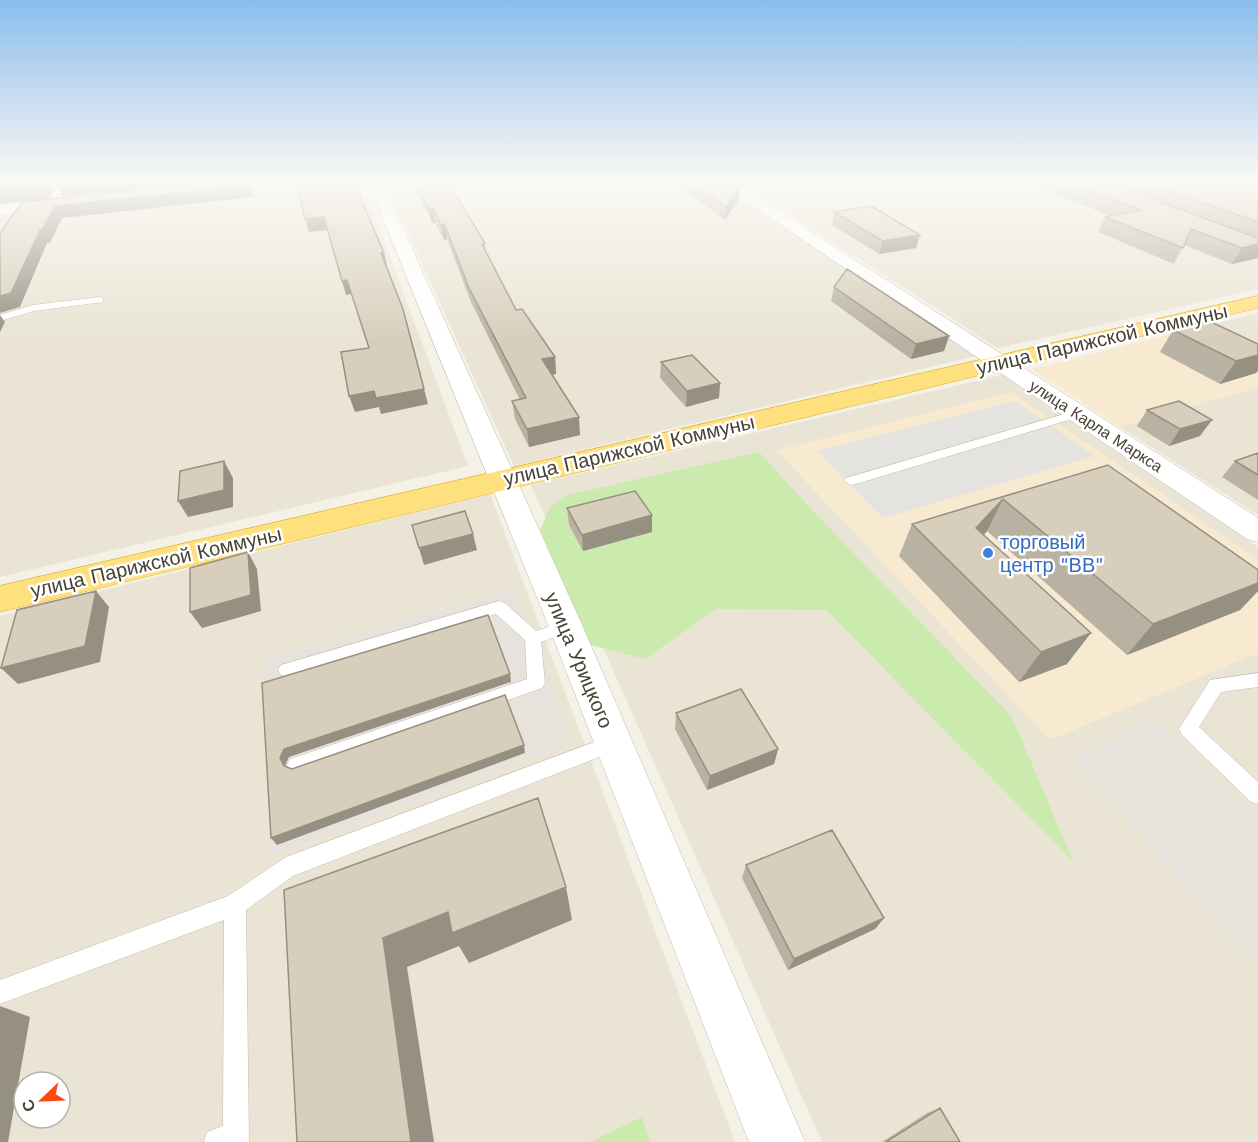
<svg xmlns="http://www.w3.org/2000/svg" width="1258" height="1142" viewBox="0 0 1258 1142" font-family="'Work Sans',sans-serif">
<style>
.residential{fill:#e9e4d4;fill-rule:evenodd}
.commercial{fill:#f7ead0}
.industrial{fill:#e7e2db}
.green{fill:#caebad}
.parking{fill:#e5e3df}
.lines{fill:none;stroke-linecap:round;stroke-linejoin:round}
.service-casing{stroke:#c3bdab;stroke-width:1}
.minor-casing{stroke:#c3bdab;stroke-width:1}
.trunk-casing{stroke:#e7b22e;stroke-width:1}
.service{fill:#fff;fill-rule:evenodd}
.minor{fill:#fff;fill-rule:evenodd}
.trunk{fill:#ffe07e;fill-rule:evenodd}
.wall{fill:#b9b1a1}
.shaded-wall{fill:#969083}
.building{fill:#d7cebb;stroke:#969083;stroke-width:1.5}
.shop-dot{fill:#3f7fe0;stroke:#fff;stroke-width:2}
.labels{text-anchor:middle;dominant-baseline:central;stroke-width:5;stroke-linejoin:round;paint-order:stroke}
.far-street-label{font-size:16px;fill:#484235;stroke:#fff}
.street-label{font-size:20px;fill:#484235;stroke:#fff}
.shop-label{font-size:20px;fill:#366cbe;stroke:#fff;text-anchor:start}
</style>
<rect width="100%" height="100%" fill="#f4f1e7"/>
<path class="residential" d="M271,182h91l106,284 -468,111v-363z
M385,182h331l260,174 -462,110z
M739,182h322l197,78v29l-260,59z
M1258,313v53l-72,-35z
M1002,375l256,172v595h-436l-291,-657z
M1258,387v128l-138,-88z
M490,494l245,648h-735v-526zM515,588l-241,266 -11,-193zM24,1082h36v36h-36z"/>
<path class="commercial" d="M1186,331l72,35v21l-138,40 -88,-58z
M1011,392l247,167v94l-208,87 -274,-290z"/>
<path class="industrial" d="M515,588l57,154 -299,112 -10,-193z
M1152,718l106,101v145l-186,-204z"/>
<path class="green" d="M759,452l54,59 199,206 61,144 -247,-251 -110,-1 -71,50 -55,-14 -50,-115 10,-23 17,-12z
M642,1117l8,25h-60z"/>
<path class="parking" d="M1015,401l80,55 -212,62 -66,-67z"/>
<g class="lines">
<g class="service-casing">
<path id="service" d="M50,182h6l8,7 -7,16 -7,-2 6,-14z
M100,297l3,1v4l-69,9 -34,10v-6l33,-10z
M1078,410l4,2v4l-226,68 -5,1 -7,-4 2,-3z
M499,601l6,2 31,28 30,-10 6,2 2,4 -2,4 -31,11 4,41 -3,5 -245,86 -7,-3 -3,-6 3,-6 237,-80 -2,-39 -29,-26 -209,63 -6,-2 -3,-5 3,-5z
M1258,673v14l-37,5 -22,35 59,55v22l-7,-2 -69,-67 -3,-6 31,-49z
M613,735l7,2 2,6 -2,6 -327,127 -47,34 3,232h-45l3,-10 16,-6 1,-206 -224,84v-24l228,-84 58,-39z"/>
</g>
<g class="minor-casing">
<path id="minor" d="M217,182h46c-7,7 -56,12 -63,5l2,-3z
M368,182h14l201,445 222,515h-56l-200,-515z
M717,182h16l525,336v24l-11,-3z
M59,198l8,5 -3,3 -64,9v-10z"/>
</g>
<g class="trunk-casing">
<path id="trunk" d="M1258,296v12l-1258,304v-26z"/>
</g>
<use href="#service" class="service"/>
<use href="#minor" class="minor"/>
<use href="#trunk" class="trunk"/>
</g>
<path class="wall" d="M412,182h36l37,61 1,10 30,57 39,47 1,17 -4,1 28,60 -51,12 -14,-28 -3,-18 8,-1 -49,-98 -24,-63 -3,1 -9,-17h-3z
M674,182h58l8,5 -1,12 -14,21z
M736,182h14l-4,6z
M1027,182h231v76l-26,6 -48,-19 -10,19 -76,-32 7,-15 5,-1z
M834,212l86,23 -4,13 -37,6 -47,-29z
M834,287l115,49 -5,15 -33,8 -80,-58z
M1173,330l85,14v26l-2,3 -36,11 -60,-32z
M661,362l59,21 -1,15 -33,9 -26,-29z
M1147,410l53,26 -31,10 -32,-20z
M1258,453v47l-36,-23 13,-16z
M1108,465l150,105v21l-18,19 -113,45 -140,-124 -3,4 83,129 -48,18 -120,-126 13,-32z
M567,508l85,7v17l-69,19 -14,-26z
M676,713l102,36 -4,15 -67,26 -32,-61z
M746,865l138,53 -9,11 -87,41 -46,-92z
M940,1108l20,34h-78l45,-29z"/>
<path class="shaded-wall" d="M43,182h6l4,7 -3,9 -50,6v-16z
M55,182h147l-139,14z
M249,182l3,7 1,8 -191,21 -12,25h-3l-27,64 -20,6v-17l55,-90z
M740,187l-1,12 -14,21 1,-13z
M433,208l2,15h-3l-3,-14z
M324,217l4,13 -19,2 -4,-13z
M441,225h4l2,14 -3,1z
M920,235l-4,13 -37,6 4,-13z
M1258,244v14l-26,6 10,-16z
M381,253h3l3,13 -2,1z
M347,280l4,14 -5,1 -4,-14z
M0,315l5,7 -5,10z
M949,336l-5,15 -33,8 5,-15z
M1258,355v15l-2,3 -36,11 16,-23z
M555,357l1,17 -12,2 -2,-17z
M720,383l-1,15 -33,9 1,-16z
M424,389l4,15 -47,10 -2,-7 -24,5 -6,-16 25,-5z
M579,417l1,18 -51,12 -2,-18z
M1212,420l-12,16 -31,10 11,-17z
M224,461l9,17v29l-45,10 -10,-16z
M1003,499l-16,32 -26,29 15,-32z
M652,515v17l-69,19 -1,-16z
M473,534l4,16 -53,15 -5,-17z
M248,552l9,17 4,42 -59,17 -12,-16z
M1258,583v8l-18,19 -113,45 26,-31z
M96,591l13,16 -9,55 -82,22 -17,-16z
M1091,633l-24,31 -48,18 22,-30z
M510,674l1,8 -222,75 -4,9 4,7 -9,-15 4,-9z
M524,745l1,8 -248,92 -6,-7z
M778,749l-4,15 -67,26 3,-14z
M566,887l6,33 -103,43 -10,-17 -52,21 27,175h-23l-28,-204 65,-26z
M884,918l-9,11 -87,41 6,-11z
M0,1006l30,11 -22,125h-8z"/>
<path class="building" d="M0,182h43l-1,1 -42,5z
M208,182h40v4l-193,20 -13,24h-2l-29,63 -11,3v-63l22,-31z
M296,182h58l30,71h-3l22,56 21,80 -48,9 -2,-7 -25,5 -8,-44 28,-4 -22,-68 -5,1 -18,-64 -19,2z
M416,182h32l37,61 -3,1 34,66 6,-1 33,48 -13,2 37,58 -52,12 -15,-28 14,-3 -58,-112 -23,-61h-4l-8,-17 -4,1z
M691,182h41l8,5 -14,20z
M1069,182h37l152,56v6l-16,4 -51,-19 -8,19 -78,-31 36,-7z
M1145,182h113v40z
M871,206l49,29 -37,6 -49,-29z
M847,269l102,67 -33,8 -82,-57z
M1209,321l49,23v11l-22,6 -63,-31z
M692,355l28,28 -33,8 -26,-29z
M1179,401l33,19 -32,9 -33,-19z
M1258,453v22l-23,-14z
M224,461v29l-46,11 2,-30z
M1108,465l150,105v13l-105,41 -150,-125 -27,29 115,105 -50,19 -129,-128z
M635,491l17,24 -70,20 -15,-27z
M465,511l8,23 -54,14 -7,-23z
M248,552l3,43 -61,17v-44z
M96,591l-11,55 -84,22 16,-58z
M488,615l22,59 -226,75 -4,9 4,8 8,3 213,-74 19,50 -253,93 -9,-155z
M741,689l37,60 -68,27 -34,-63z
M538,798l28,89 -114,46 -4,-21 -65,26 28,204h-114l-13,-252z
M832,830l52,88 -90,41 -48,-94z
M940,1108l20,34h-74z"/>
<linearGradient id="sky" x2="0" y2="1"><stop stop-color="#8bbded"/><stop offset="0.53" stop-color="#faf9f4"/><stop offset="1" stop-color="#faf9f4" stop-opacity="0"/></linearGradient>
<rect width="1258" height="341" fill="url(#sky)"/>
<circle class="shop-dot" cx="988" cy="553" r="6"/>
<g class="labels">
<g class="far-street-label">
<text transform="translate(1096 426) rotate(33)">улица Карла Маркса</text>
</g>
<g class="street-label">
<text transform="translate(1102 339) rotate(-13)">улица Парижской Коммуны</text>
<text transform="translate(629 450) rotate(-13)">улица Парижской Коммуны</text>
<text transform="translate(156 562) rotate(-13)">улица Парижской Коммуны</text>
<text transform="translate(579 660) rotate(67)">улица Урицкого</text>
</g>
<g class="shop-label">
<text x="1000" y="542">торговый<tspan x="1000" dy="23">центр "ВВ"</tspan></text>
</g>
</g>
<g transform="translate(42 1100) rotate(247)"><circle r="28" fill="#ffffff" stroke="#b6b3ae" stroke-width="1.5"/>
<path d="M0-4.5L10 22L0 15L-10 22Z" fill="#ff4913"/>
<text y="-9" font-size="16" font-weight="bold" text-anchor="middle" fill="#484235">С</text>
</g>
</svg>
